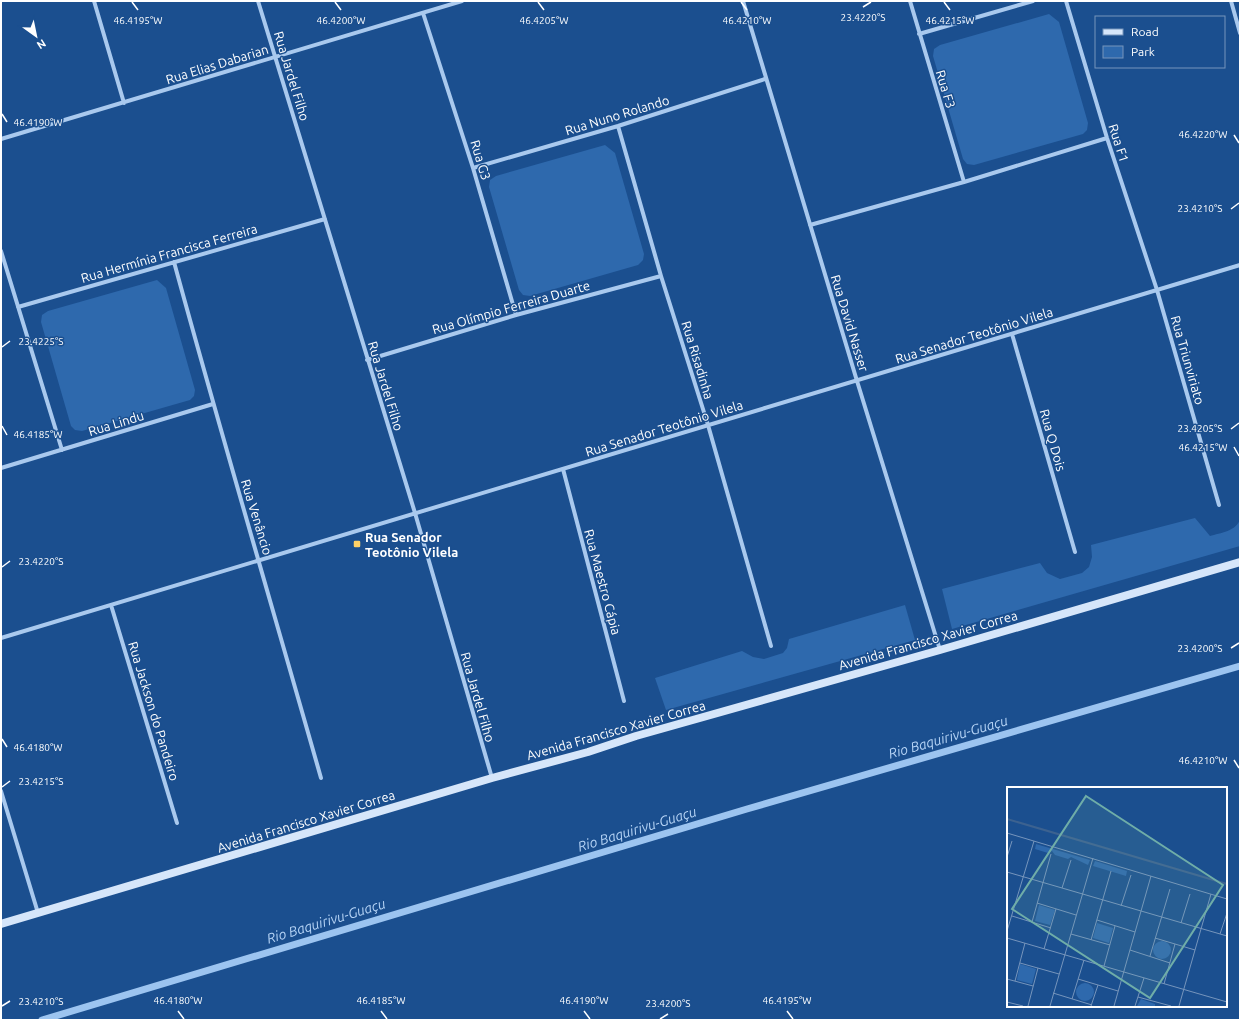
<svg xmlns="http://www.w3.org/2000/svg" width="1241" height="1021" viewBox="0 0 1241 1021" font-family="Ubuntu,sans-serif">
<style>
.green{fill:#2e69ad}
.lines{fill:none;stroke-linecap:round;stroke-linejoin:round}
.stream{stroke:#9cc4f0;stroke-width:7}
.street{stroke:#a9c9ee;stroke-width:4}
.secondary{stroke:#d6e6fa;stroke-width:8}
.ticks{fill:none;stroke:#fff;stroke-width:1.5}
.poi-dot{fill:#ffd166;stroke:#1b4f8f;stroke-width:1.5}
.labels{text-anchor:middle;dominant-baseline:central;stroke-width:3;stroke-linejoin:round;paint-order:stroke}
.street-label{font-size:13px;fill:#fff;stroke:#1b4f8f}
.poi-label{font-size:13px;font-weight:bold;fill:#fff;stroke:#1b4f8f;text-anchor:start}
.water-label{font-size:14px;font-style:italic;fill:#b5d3f5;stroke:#1b4f8f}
.inset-river{fill:none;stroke:#3c6290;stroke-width:2}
.inset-road{fill:none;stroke:#7695bc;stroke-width:1}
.view{fill:#6fada8;fill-opacity:0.15;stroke:#6fada8;stroke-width:2}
.inset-edge{fill:none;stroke:#fff;stroke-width:2}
.ticks-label{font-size:10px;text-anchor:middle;fill:#fff;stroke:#1b4f8f;stroke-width:3;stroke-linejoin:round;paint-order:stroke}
</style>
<rect width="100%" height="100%" fill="#1b4f8f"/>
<path class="green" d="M1049,14l10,8 29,101 -1,7 -4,4 -109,31 -7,-1 -4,-5 -30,-103 1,-7 6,-4z
M605,145l10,8 29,101 -1,6 -5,5 -108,31 -7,-1 -4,-5 -30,-103 1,-7 6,-4z
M157,280l9,8 29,102 -1,6 -4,4 -108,31 -7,-1 -4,-4 -30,-104 1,-7 6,-4z
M1195,518l15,18c10,-3 27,-5 30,-17v27l-288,83 -10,-40 98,-26 7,10 13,6 22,-6 7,-6 3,-10 -1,-12z
M905,605l10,35 -249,70 -11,-32 87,-27 11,6 11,2 19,-6 4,-5 2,-9z"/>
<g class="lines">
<path class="stream" d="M42,1020l705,-211 493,-143"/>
<path class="street" d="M94,1l30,102
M258,1l157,512 77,265
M743,1l114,380 83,269
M910,1l54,181
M1066,1l41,137 50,152 62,215
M1231,1l9,32
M423,13l50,155 43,147
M919,34l114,-33
M618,126l43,150 47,149 63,221
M1,139l461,-138
M473,168l145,-42 147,-47
M810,225l154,-43 143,-44
M1,251l61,199
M174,262c47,172 98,344 147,516
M18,307l307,-88
M1012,334l63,218
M367,360l149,-45 145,-39
M1,468l212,-64
M563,469l61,232
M111,605l66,218
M1,638l1239,-373
M1,791l37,122"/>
<path class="secondary" d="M1,924l491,-146 96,-26 48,-16 304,-86 300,-88"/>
</g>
<path class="ticks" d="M132,2l6,8M335,2l6,8M538,2l6,8M741,2l6,8M944,2l6,8M863,7l8,-5M2,114l5,8M1234,135l5,8M1231,209l8,-6M2,347l8,-6M2,426l5,9M1231,429l8,-6M1234,447l5,9M2,567l8,-6M1231,648l8,-5M2,739l5,8M1234,760l5,8M2,787l8,-6M2,1006l8,-5M178,1011l6,8M381,1011l6,8M584,1011l6,8M787,1011l6,8M660,1019l8,-5"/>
<rect class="poi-dot" x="353" y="540" width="8" height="8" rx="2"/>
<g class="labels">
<g class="street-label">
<text transform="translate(217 64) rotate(-17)">Rua Elias Dabarian</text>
<text transform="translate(292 76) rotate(73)">Rua Jardel Filho</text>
<text transform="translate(946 89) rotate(73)">Rua F3</text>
<text transform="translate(617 115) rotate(-17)">Rua Nuno Rolando</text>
<text transform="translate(1119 143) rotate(72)">Rua F1</text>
<text transform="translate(481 160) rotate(73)">Rua G3</text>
<text transform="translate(169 253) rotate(-16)">Rua Hermínia Francisca Ferreira</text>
<text transform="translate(511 307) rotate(-16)">Rua Olímpio Ferreira Duarte</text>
<text transform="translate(850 323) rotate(73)">Rua David Nasser</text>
<text transform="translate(974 335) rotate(-17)">Rua Senador Teotônio Vilela</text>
<text transform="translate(698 360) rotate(73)">Rua Risadinha</text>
<text transform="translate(1188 360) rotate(74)">Rua Triunviriato</text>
<text transform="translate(386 386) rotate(73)">Rua Jardel Filho</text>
<text transform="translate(116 423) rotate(-17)">Rua Lindu</text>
<text transform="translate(664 428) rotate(-17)">Rua Senador Teotônio Vilela</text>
<text transform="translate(1053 440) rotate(74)">Rua Q Dois</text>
<text transform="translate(257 517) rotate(73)">Rua Venâncio</text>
<text transform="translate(603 582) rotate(75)">Rua Maestro Cápia</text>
<text transform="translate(928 640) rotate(-16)">Avenida Francisco Xavier Correa</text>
<text transform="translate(478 697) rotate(74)">Rua Jardel Filho</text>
<text transform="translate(154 711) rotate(73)">Rua Jackson do Pandeiro</text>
<text transform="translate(616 730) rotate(-16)">Avenida Francisco Xavier Correa</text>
<text transform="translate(306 821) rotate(-17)">Avenida Francisco Xavier Correa</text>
</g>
<g class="poi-label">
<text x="365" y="537">Rua Senador<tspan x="365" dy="15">Teotônio Vilela</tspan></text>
</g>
<g class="water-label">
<text transform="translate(948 737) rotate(-16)">Rio Baquirivu-Guaçu</text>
<text transform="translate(637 829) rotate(-17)">Rio Baquirivu-Guaçu</text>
<text transform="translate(326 921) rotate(-17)">Rio Baquirivu-Guaçu</text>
</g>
</g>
<g transform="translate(1007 787)">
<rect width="220" height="220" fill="#1b4f8f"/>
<path d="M29,57l54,16 -2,5 -17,-8 -3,2 -13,-4 -3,-4 -4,2 -13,-4zM88,74l32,10 -1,5 -33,-10zM32,118l16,5 -5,15 -15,-4zM90,136l16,5 -4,15 -16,-5zM146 163a9 9 0 1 1 18 0a9 9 0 1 1-18 0ZM13,177l16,5 -4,15 -15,-4zM69 205a9 9 0 1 1 18 0a9 9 0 1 1-18 0ZM134,212l14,5v2h-18z" fill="#2e69ad"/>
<path class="inset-river" d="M0,32l220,65"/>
<path class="inset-road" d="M0,46l220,66M0,70l5,-16M0,85l220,64M55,101l9,-28M30,116l39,12M114,119l10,-31M5,129l39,12M90,133l38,12M25,135l19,-68M174,136l9,-29M0,144l27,-90M64,147l39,11M213,147l7,-21M0,151l220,64M148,151l40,12M84,153l20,-69M37,162l12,-40M123,163l40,13M143,169l20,-67M13,176l39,11M97,179l11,-40M0,192l26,7M71,192l40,12M8,194l10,-38M157,197l11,-40M46,206l39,12M131,210l33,9M65,212l12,-39M0,215l16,4M21,219l10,-38M43,219l43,-148M84,219l7,-21M107,219l37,-130M128,219l9,-28M172,219l32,-112"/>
<path class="view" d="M79,9l137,89 -73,113 -138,-89z"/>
<rect width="220" height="220" class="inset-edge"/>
</g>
<g class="ticks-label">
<text x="863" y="21">23.4220°S</text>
<text x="138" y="24">46.4195°W</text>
<text x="341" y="24">46.4200°W</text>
<text x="544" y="24">46.4205°W</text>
<text x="747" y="24">46.4210°W</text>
<text x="950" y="24">46.4215°W</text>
<text x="38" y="126">46.4190°W</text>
<text x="1203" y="138">46.4220°W</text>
<text x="1200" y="212">23.4210°S</text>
<text x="41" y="345">23.4225°S</text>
<text x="1200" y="432">23.4205°S</text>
<text x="38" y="438">46.4185°W</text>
<text x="1203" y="451">46.4215°W</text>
<text x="41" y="565">23.4220°S</text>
<text x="1200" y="652">23.4200°S</text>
<text x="38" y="751">46.4180°W</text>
<text x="1203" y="764">46.4210°W</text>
<text x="41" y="785">23.4215°S</text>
<text x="178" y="1004">46.4180°W</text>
<text x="381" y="1004">46.4185°W</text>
<text x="584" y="1004">46.4190°W</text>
<text x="787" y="1004">46.4195°W</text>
<text x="41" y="1005">23.4210°S</text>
<text x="668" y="1007">23.4200°S</text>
</g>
<rect width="1241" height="1021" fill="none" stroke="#ffffff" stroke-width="4"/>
<rect x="1095" y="16" width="130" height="52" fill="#1b4f8f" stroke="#7695bc"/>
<rect x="1103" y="29" width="20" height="6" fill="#d6e6fa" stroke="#7695bc"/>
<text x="1131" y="36" font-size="12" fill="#ffffff">Road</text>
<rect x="1103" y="46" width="20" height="12" fill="#2e69ad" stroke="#7695bc"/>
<text x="1131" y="56" font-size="12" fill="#ffffff">Park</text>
<g transform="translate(36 36) rotate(147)" stroke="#1b4f8f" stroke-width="3" paint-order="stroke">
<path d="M0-3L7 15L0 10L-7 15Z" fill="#ffffff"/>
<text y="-6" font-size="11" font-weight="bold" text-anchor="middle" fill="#ffffff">N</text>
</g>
</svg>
